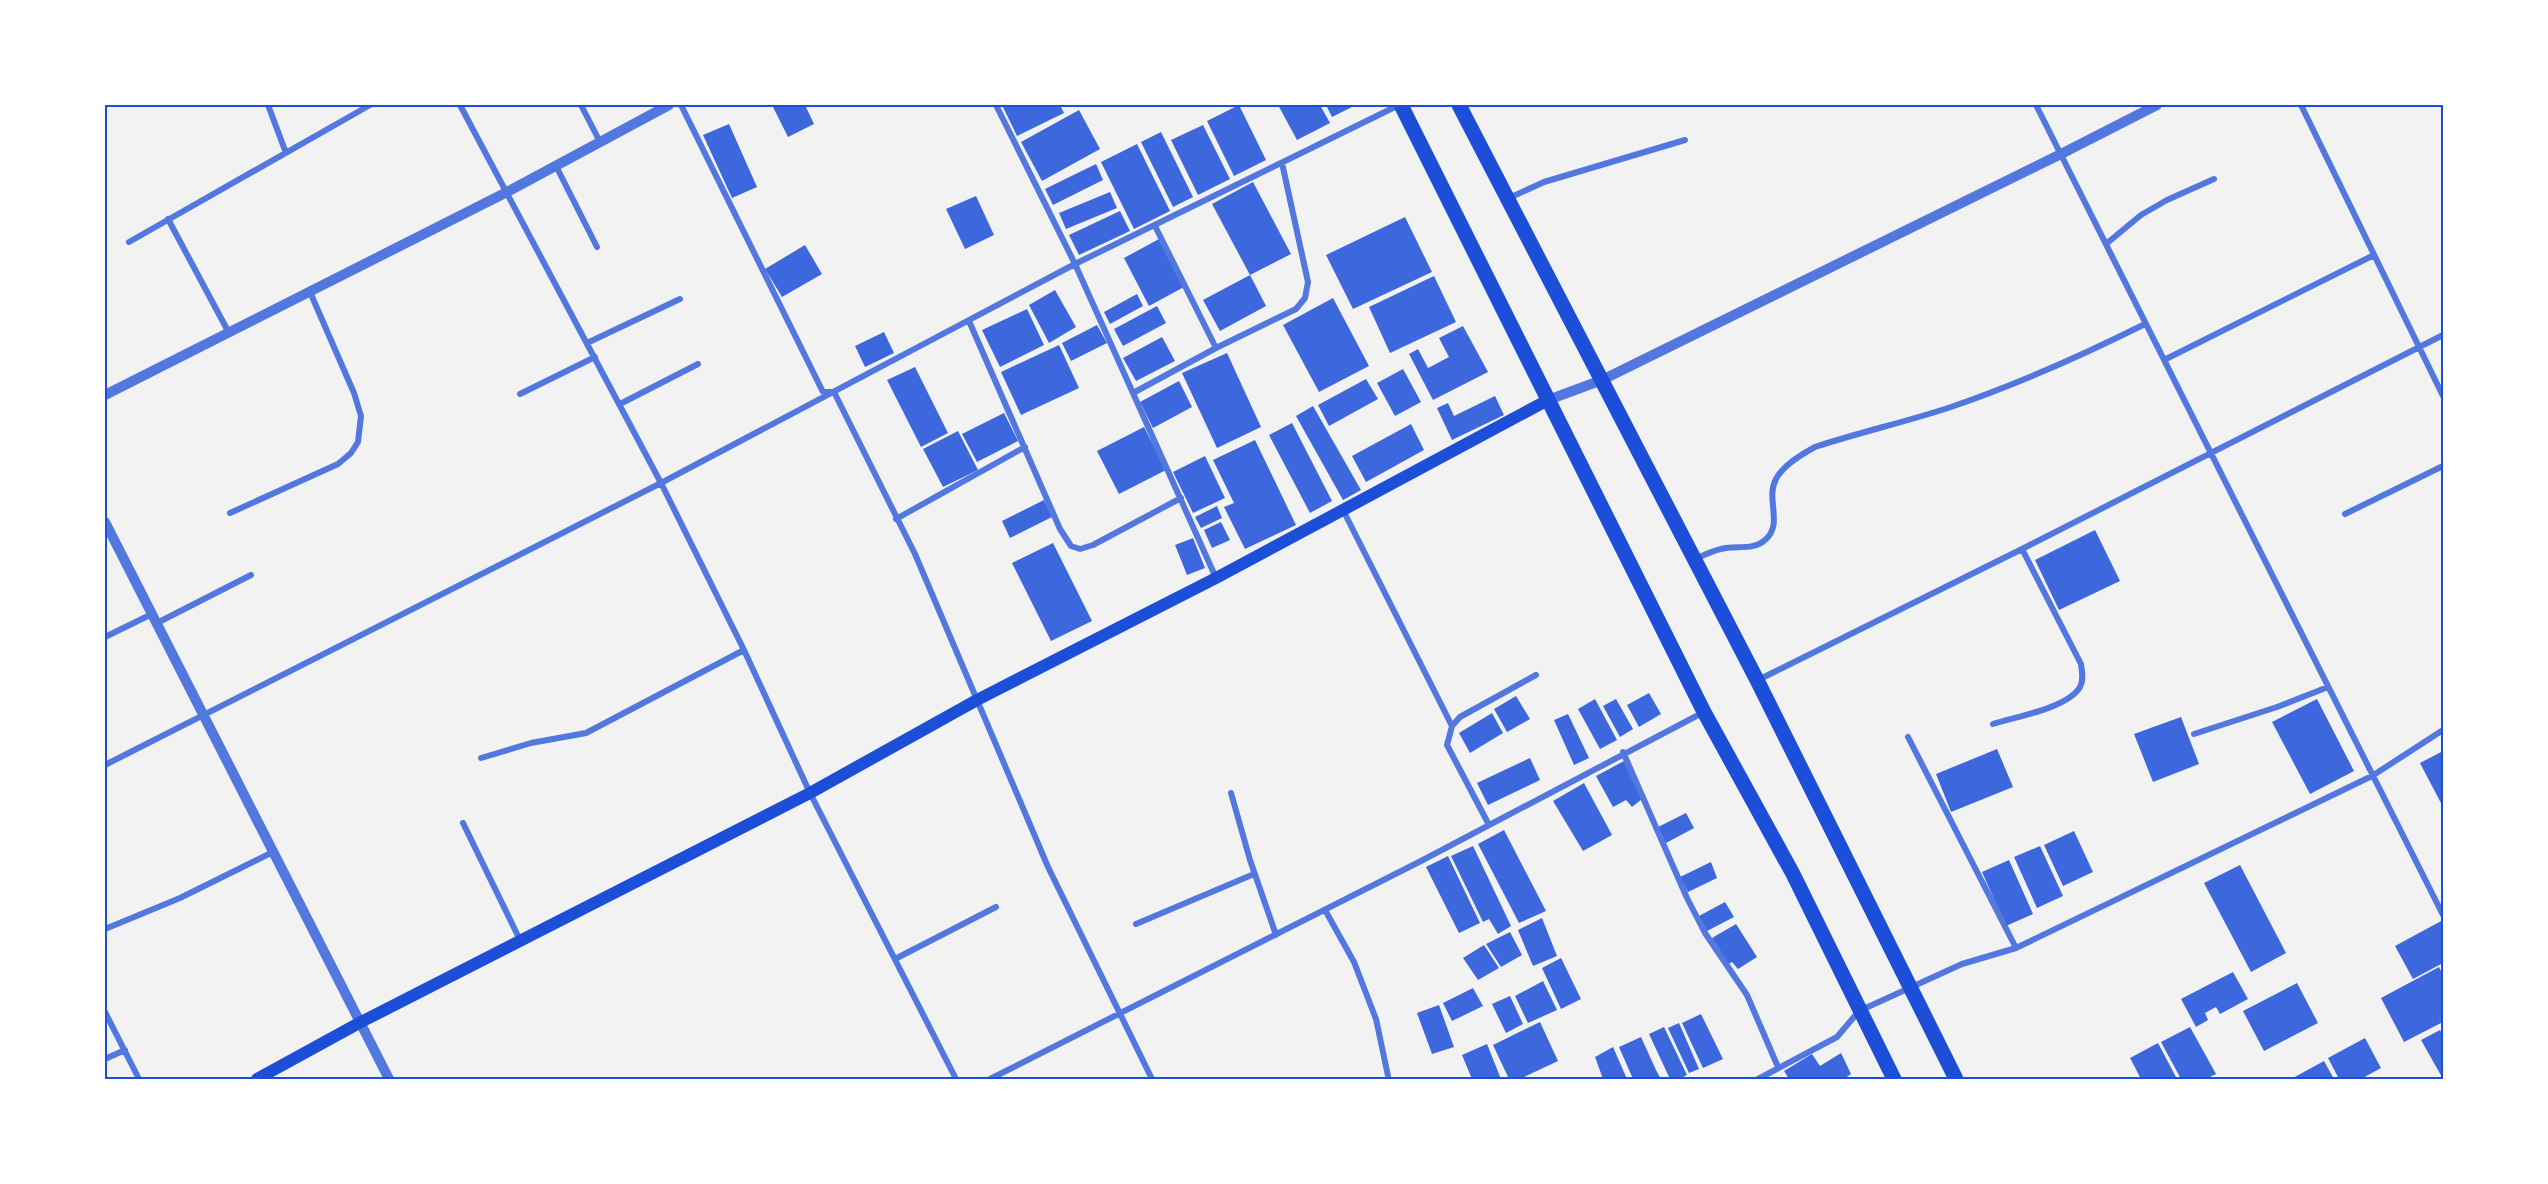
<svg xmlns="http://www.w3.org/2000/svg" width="2548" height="1184" viewBox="0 0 2548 1184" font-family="Spectral,serif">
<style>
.building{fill:#3d67dc}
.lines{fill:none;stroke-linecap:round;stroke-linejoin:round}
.minor{stroke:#5277de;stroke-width:6}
.tertiary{stroke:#5277de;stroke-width:10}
.secondary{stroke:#1d4ed8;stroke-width:12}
.primary{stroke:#1d4ed8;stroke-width:15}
.neatline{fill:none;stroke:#1d4ed8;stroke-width:2}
</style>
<rect width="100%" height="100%" fill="#f2f2f2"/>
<path class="building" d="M772,105h33l9,19 -26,13z
M1002,105h58l4,8 -47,23z
M1239,105l27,55 -32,16 -27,-55z
M1278,105h42l10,18 -33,17z
M1326,105h25l1,2 -20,10z
M1079,110l21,39 -58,32 -21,-39z
M729,124l28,63 -25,11 -29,-63z
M1203,125l27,54 -32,16 -27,-55z
M1161,132l32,65 -20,10 -32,-65z
M1137,144l33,67 -36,18 -33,-67z
M1096,164l7,16 -50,25 -8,-16z
M1253,182l38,72 -41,21 -38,-71z
M1110,192l7,16 -51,21 -7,-16z
M976,196l18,39 -29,14 -19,-40z
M1120,211l10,20 -51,24 -10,-20z
M1405,217l27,55 -79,37 -27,-54z
M1159,239l25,48 -35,19 -25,-48z
M805,245l17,29 -40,23 -17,-28z
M1250,275l16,31 -46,25 -17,-31z
M1434,276l22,46 -66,31 -21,-46z
M1055,290l21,37 -27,16 -20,-38z
M1137,294l6,12 -33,18 -6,-12z
M1333,298l36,68 -50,26 -36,-67z
M1157,306l9,17 -43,23 -9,-17z
M1027,309l17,36 -44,22 -18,-37z
M1097,325l10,18 -36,18 -9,-18z
M1463,326l25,46 -55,28 -24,-46 9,-5 10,19 21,-11 -10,-19z
M884,332l10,21 -29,14 -10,-21z
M1162,337l13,24 -39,20 -13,-23z
M1059,345l20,43 -58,27 -20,-43z
M1227,353l34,74 -44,21 -35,-75z
M915,367l33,66 -27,14 -34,-67z
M1403,369l18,33 -26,14 -18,-33z
M1366,379l12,20 -49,27 -11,-21z
M1179,381l13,26 -39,21 -13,-26z
M1495,396l9,19 -52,25 -15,-32 11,-5 6,13z
M1313,406l48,84 -18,10 -47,-84z
M1004,413l14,28 -41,21 -15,-28z
M1292,423l40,78 -22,12 -41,-78z
M1411,424l13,26 -58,32 -14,-26z
M1144,427l22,43 -47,24 -22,-43z
M958,431l20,39 -35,17 -20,-38z
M1255,440l41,85 -51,24 -21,-42 10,-4 -21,-43z
M1205,456l20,42 -32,15 -20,-41z
M1044,500l8,17 -42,21 -8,-17z
M1217,506l5,12 -21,10 -6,-11z
M1221,522l9,18 -18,8 -8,-18z
M2095,530l25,51 -61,29 -24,-50z
M1193,538l12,30 -18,7 -12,-30z
M1053,543l39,78 -41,20 -39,-78z
M1649,693l12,21 -22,13 -12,-22z
M1516,696l14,23 -23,13 -13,-23z
M1595,699l22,41 -17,9 -22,-40z
M1616,699l17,30 -13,8 -17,-31z
M2317,699l37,72 -44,23 -38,-72z
M1492,713l11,20 -33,20 -11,-20z
M1568,714l21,44 -15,7 -20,-45z
M2181,717l18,47 -46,18 -19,-48z
M1997,749l16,38 -62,25 -15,-38z
M2443,751v56l-23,-44z
M1530,758l10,22 -52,25 -11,-22z
M1624,761l18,38 -10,8 -6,-7 -13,7 -17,-31z
M1584,783l28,52 -29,16 -30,-50z
M1686,813l8,15 -28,15 -8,-16z
M1504,830l42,81 -27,12 -41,-79z
M2074,831l19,41 -30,14 -19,-41z
M1473,846l38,80 -13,8 -9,-15 -6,3 -32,-66z
M2040,846l23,50 -26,12 -23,-51z
M1448,856l32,67 -21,10 -33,-66z
M2009,860l24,54 -27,12 -24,-54z
M1711,862l6,16 -29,14 -8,-15z
M2240,865l46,88 -35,19 -47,-89z
M1725,902l9,15 -27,14 -8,-15z
M1542,918l15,38 -24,10 -15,-36z
M2443,920v43l-30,16 -18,-33z
M1736,924l21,33 -19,12 -6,-7 -3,2 -17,-26z
M1510,932l12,23 -21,12 -15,-23z
M1484,945l15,23 -21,12 -15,-22z
M1561,958l20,41 -20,10 -19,-41z
M2439,967l4,8v47l-39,20 -23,-44z
M2233,972l15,27 -28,15 -4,-7 -11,6 3,7 -12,7 -15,-28z
M1543,981l14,29 -29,13 -13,-27z
M2297,983l21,40 -54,28 -21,-40z
M1473,988l10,18 -31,15 -9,-18z
M1510,996l13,28 -17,9 -14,-29z
M1439,1005l15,42 -22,7 -15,-41z
M1701,1014l22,45 -20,9 -21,-45z
M1540,1022l18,39 -38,18h-11l-16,-34z
M1679,1023l20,46 -10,4 -21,-45z
M1664,1027l23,48 -8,4h-9l-21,-45z
M2190,1027l26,47 -10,5h-25l-20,-37z
M2440,1030l3,6v43l-22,-39z
M1641,1037l15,33 5,9 -23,-2 -5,2 -14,-32z
M2365,1038l16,30 -20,11h-22l-11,-21z
M2158,1043l19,36h-36l-11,-21z
M1487,1044l14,35h-29l-10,-24z
M1613,1047l14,32h-24l-8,-22z
M1841,1053l10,21 -7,5h-55l-5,-8 28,-17 8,12z
M2324,1061l10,18h-43z"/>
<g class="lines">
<path class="minor" d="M268,105l18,48
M460,105l201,378 83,167 66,143 146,286
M581,105l19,37
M681,105l142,287h11l81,162 133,313 104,212
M996,105l79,159 141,314
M2036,105l407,810
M2301,105l142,291
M556,166l41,81
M1509,198l35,-16 141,-42
M168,219l61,114
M1155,226l61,122
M129,242l241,-137
M2106,244l35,-29 26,-15 47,-21
M969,321l91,208 11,17 9,3 13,-4 88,-47
M587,343l93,-44
M2164,360l210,-105
M1133,393l83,-45 80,-39 9,-11 3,-16 -26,-119
M520,394l75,-37
M620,404l78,-40
M1343,510l109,216
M230,513l108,-49 13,-11 7,-11 3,-26 -7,-23 -44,-101
M2345,514l98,-48
M896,519l129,-72
M1695,559c9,-4 17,-8 26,-10 15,-4 32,2 44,-9 19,-16 0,-41 11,-61 7,-14 26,-25 39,-32 45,-15 91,-25 136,-40 67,-23 132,-52 194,-83
M157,623l94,-48
M105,637l47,-23
M1758,680l264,-131 421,-214
M1993,724c22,-7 75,-16 87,-37 4,-7 2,-15 1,-23l-59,-115
M2194,734l83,-27 51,-20
M1908,737l108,211
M1623,752l64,146 18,35 42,62 31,72
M481,758l50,-15 55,-10 158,-83
M105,765l556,-282 414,-219 324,-159
M1231,793l19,67 26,75
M463,823l57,117
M1489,825l-42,-80 5,-19 8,-9 76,-42
M1325,910l29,52 22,57 12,57
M1136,924l118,-50
M105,929l75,-31 93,-46
M895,959l101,-52
M105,1012l34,67
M105,1059l20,-9
M990,1079l431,-218 283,-149
M1758,1079l79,-42 22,-26 103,-47 54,-16 356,-172 71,-46"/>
<path class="tertiary" d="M105,395l402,-203 162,-87
M1548,400l54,-20 459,-226 96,-49
M105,522l284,557"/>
<path class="secondary" d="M257,1079l104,-57 449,-229 167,-93 239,-122 332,-178"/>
<path class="primary" d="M1401,105l303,607 89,162 101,205
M1459,105l298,575 199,399"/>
</g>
<rect width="2548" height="1184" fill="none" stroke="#ffffff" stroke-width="213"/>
<rect x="106" y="106" width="2336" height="972" class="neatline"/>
</svg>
